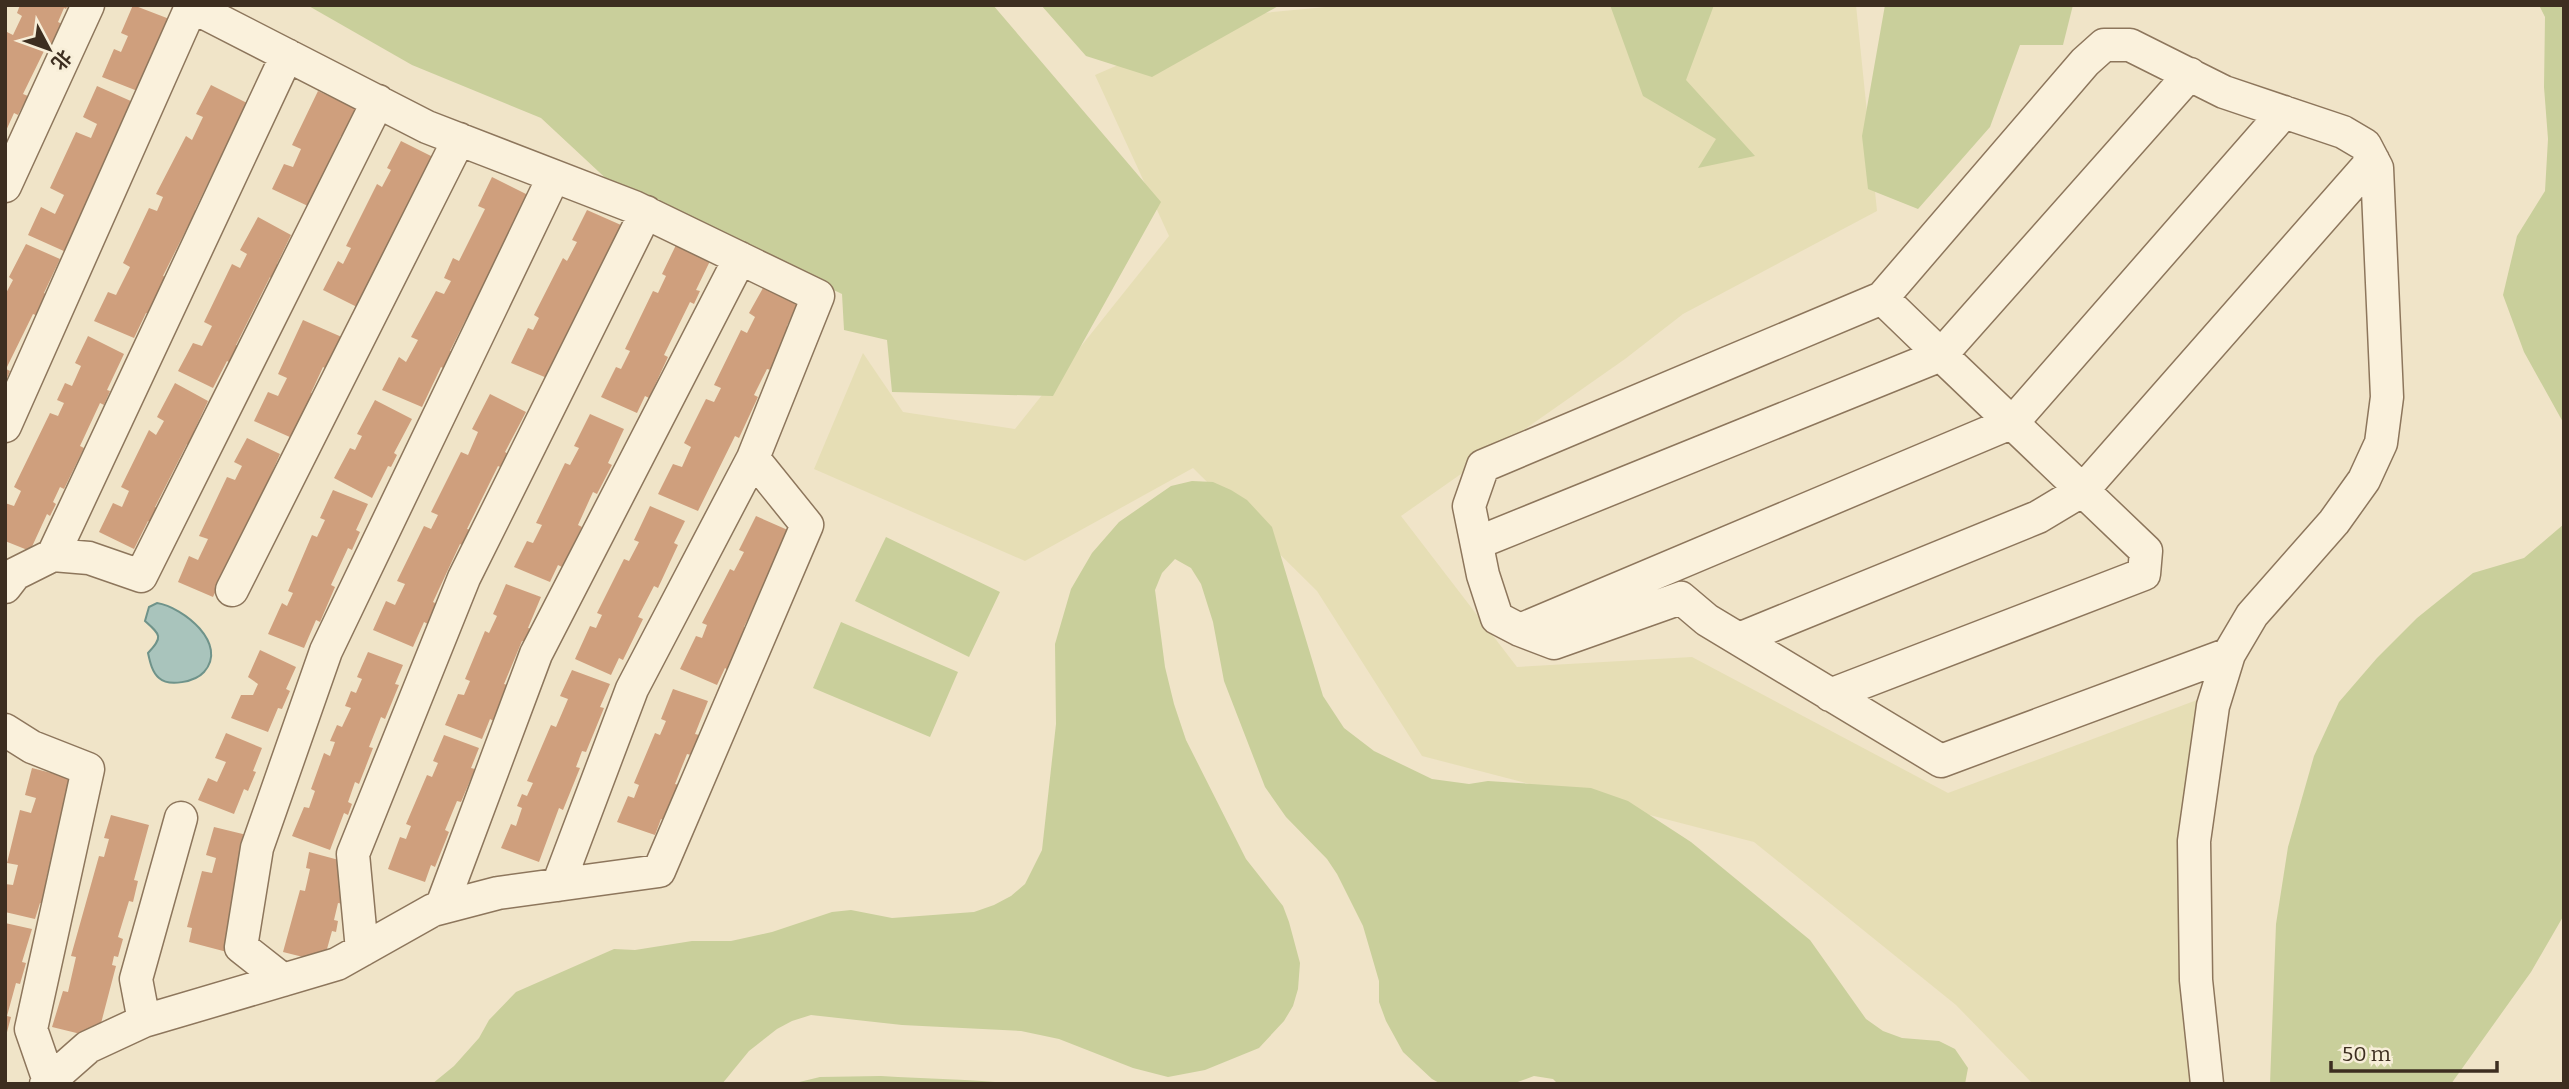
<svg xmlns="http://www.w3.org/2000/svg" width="2569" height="1089" viewBox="0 0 2569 1089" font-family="Bitter,'Noto Sans SC',serif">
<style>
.farmland{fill:#e6deb5}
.green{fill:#c9cf9b}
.water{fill:#a9c4bc;stroke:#6f938a;stroke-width:2}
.building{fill:#cf9f7d}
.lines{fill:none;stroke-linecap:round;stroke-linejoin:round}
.minor-casing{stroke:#8d765c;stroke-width:35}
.minor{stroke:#faf1dc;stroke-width:32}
</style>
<rect width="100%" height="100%" fill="#f0e4c8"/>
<path class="farmland" d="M1347,5h509l21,206 -194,103 -58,45 -224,157 116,151 175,-10 256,136 249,-93 -2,384h-162l-77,-79 -202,-163 -332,-86 -105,-165 -124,-123 -168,93 -211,-92 49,-116 40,59 112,17 154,-193 -74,-161 137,-59z"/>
<path class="green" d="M307,5h686l168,197 -108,194 -161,-4 -5,-52 -43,-10 -2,-36 -229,-109 -72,-67 -129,-53z
M1041,5h239l-128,72 -66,-21z
M1610,5h104l-28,75 69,76 -57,12 18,-29 -73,-43z
M1885,5h188l-10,40h-43l-30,82 -72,82 -50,-20 -6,-53z
M2539,5h25v419l-40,-72 -21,-57 14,-59 28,-45 3,-52 -4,-52 1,-70z
M1192,481l21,1 18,8 16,10 25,27 51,169 21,32 30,23 58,28 37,5 19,-3 103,7 37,13 63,41 119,98 56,79 17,12 19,7 37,3 16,8 13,19 -3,16h-407l-5,-5 -19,-3 -22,8h-71l-9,-5 -29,-27 -17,-31 -7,-19v-21l-16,-55 -26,-52 -10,-15 -41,-42 -21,-30 -41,-106 -11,-59 -12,-38 -10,-16 -16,-9 -13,14 -7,17 10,77 9,37 12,36 60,119 37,47 6,16 11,41 -2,26 -5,17 -9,15 -25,27 -54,22 -37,7 -35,-9 -74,-29 -38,-8 -119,-6 -91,-10 -19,6 -15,8 -28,22 -27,33h-290l22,-18 25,-28 10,-18 27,-28 98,-43 21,1 57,-9h39l41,-9 60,-20 19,-2 41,8 82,-6 20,-7 17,-9 14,-12 17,-34 14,-126 -1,-80 16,-55 21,-36 27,-31 52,-36z
M2564,524v391l-33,57 -80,112h-181l6,-160 12,-77 26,-91 25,-54 38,-44 40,-40 56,-45 51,-15z
M886,537l114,55 -31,65 -114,-56z
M841,622l117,50 -28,65 -117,-49z
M881,1076c45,3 90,3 134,8h-224l29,-7z"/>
<path class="water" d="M157,603c26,4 72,41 47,69 -9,10 -35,15 -45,6 -7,-6 -9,-16 -11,-25 15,-16 13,-18 -3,-32l4,-14z"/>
<path class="building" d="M20,5h48l-2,4 -2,-1 -6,14 4,2 -14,29 -4,-2 -21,43 5,2 -10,19 -4,-2 -9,20v-97l2,-4 6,3 9,-19 -5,-3z
M133,5l39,15 -32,72 -38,-15 12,-28 7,3 7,-16 -7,-3z
M211,85l36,18 -17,35 4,1 -7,15 -4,-2 -28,58 4,2 -8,15 -3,-1 -25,50 4,1 -18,37 -3,-1 -12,25 -40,-17 14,-29 8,3 14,-28 -7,-4 26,-55 8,3 6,-14 -7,-3 30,-58 6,4 11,-23 -7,-3z
M97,86l36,16 -67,150 -38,-17 13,-28 14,7 9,-19 -14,-7 26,-56 15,6 6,-14 -14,-7z
M318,91l42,19 -13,28 -6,-2 -9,20 5,2 -27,49 -38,-18 12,-25 9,3 8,-18 -9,-4z
M401,141l36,18 -78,149 -36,-18 15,-29 5,3 8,-16 -5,-2 31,-62 5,3 9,-17 -4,-2z
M492,177l36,18 -21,41 4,2 -13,28 -4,-2 -18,35 4,2 -8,16 -4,-2 -18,36 3,1 -8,17 -4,-2 -19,40 -40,-17 17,-33 7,5 12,-22 -7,-3 25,-46 8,3 7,-13 -7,-3 9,-20 6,3 26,-52 -7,-3z
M587,210l34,15 -11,22 4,2 -18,36 -3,-2 -46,95 -36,-15 17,-35 5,2 6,-12 -5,-3 29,-57 4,3 10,-19 -5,-2z
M258,217l33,18 -14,29 4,3 -7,13 -4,-3 -34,68 4,2 -9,16 -4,-2 -14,27 -35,-17 15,-28 9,3 10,-20 -8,-4 28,-58 8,4 7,-14 -7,-4z
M26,244l34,15 -16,34 3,2 -9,21 -5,-2 -27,55 4,2 -5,12v-88l8,-15 -4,-3z
M676,245l35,14 -15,31 4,1 -6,13 -4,-2 -26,53 4,2 -19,41 -4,-2 -8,17 -36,-16 15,-30 5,2 9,-18 -5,-2 28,-58 5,2 8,-17 -4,-2z
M763,288l35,15 -11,23 4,2 -20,42 -4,-1 -13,26 4,2 -19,41 -4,-2 -37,75 -40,-17 15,-30 9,3 9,-20 -7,-4 22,-44 8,3 7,-14 -7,-3 27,-55 6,3 8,-16 -6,-4z
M303,320l41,18 -15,32 -6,-3 -12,26 5,3 -24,42 -38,-17 14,-29 10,4 9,-18 -9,-4z
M88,336l36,18 -17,36 3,1 -6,14 -4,-2 -20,43 4,2 -20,41 -4,-2 -7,15 3,2 -6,12 -3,-2 -17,37 -25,-10v-38l9,3 7,-15 -7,-4 36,-74 8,3 6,-13 -7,-3 8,-17 7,3 9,-20 -6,-3z
M175,383l33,18 -14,30 4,2 -7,13 -4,-2 -32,63 4,2 -7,14 -4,-2 -14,28 -35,-17 14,-29 9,4 7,-16 -8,-4 28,-57 7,5 8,-14 -7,-4z
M490,394l36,18 -21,40 3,2 -6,14 -4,-2 -31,63 4,1 -7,16 -4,-2 -27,58 4,2 -9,20 -4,-2 -11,25 -40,-17 13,-29 9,4 10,-21 -8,-3 27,-55 7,3 7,-14 -7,-3 30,-60 7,3 10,-23 -6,-3z
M375,400l37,19 -18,34 3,2 -6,12 -3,-1 -16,32 -38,-20 16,-30 5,2 7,-14 -5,-2z
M590,414l34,15 -16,34 4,2 -15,29 -4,-2 -15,33 4,2 -20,40 -4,-2 -8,17 -36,-15 13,-26 6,2 9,-18 -6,-2 29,-60 5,2 9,-17 -5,-2z
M247,438l33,16 -10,23 4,2 -14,28 -4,-2 -43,92 -35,-15 11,-26 9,4 10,-21 -9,-3 28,-59 8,3 7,-14 -8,-4z
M333,490l35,14 -12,26 4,2 -8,18 -4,-2 -17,37 4,2 -15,35 -4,-2 -12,28 -36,-14 14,-31 5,3 6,-13 -5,-2 24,-56 5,2 8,-17 -5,-2z
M650,506l35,15 -11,22 4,2 -20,43 -4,-2 -16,31 5,2 -20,41 -4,-2 -8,17 -36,-16 15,-33 6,2 6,-13 -5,-2 27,-54 5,2 10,-19 -5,-2z
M756,516l34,15 -27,67 -4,-2 -15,31 4,2 -20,41 -3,-2 -8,17 -37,-16 16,-33 6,2 5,-13 -5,-2 28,-54 4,2 10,-19 -5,-2z
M506,584l35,13 -13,31 4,1 -6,13 -4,-1 -18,43 4,1 -14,36 -4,-2 -8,20 -37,-14 13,-31 6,1 6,-14 -5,-2 20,-48 4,2 8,-17 -4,-2z
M260,650l36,17 -10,22 4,2 -8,18 -4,-1 -10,24 -37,-14 10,-23h12l5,-11 -10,-7z
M368,652l35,13 -8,19 4,1 -14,34 -4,-2 -12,30 4,1 -14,36 -4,-2 -7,20 4,2 -4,11 -4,-2 -14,37 -38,-14 12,-29 5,1 6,-17 -4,-2 13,-36 6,3 5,-14 -5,-1 7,-16 5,2 9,-19 -6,-2 6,-15 5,2 6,-14 -5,-2z
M572,670l38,14 -10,23 4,1 -18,44 -4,-1 -6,16 4,1 -17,42 -4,-2 -20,54 -38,-14 10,-24 5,2 6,-18 -5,-2 5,-12 5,2 6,-13 -6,-2 24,-56 5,2 12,-28 -8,-3z
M673,689l35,12 -13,33 4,1 -8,20 -4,-1 -12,30 4,1 -14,36 -4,-2 -6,16 -38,-13 11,-26 6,2 5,-13 -5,-2 21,-50 5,2 6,-14 -5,-2z
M226,733l36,15 -9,23 3,1 -8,19 -4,-2 -10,25 -36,-14 10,-22 9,4 9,-20 -11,-4z
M444,735l35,13 -8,20 4,1 -14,33 -4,-1 -12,29 4,2 -14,35 -4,-2 -6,17 -37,-13 12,-32 6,2 5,-13 -5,-2 21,-49 5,2 6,-14 -5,-2z
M32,768l39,10 -10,56 -4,-1 -11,47 4,1 -6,23 -4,-1 -5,16 -30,-7v-28l8,1 5,-20 -11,-2 13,-53 11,3 5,-15 -11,-3z
M111,815l38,10 -15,55 4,1 -5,21 -4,-1 -11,36 5,2 -5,18 -4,-1 -2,9 4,1 -17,65 -6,6 -41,-10 11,-36 5,1 8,-35 -5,-1 28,-100 5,1 5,-18 -5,-1z
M214,827l41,10 -28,115 -38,-10 3,-14 -5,-1 15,-56 10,2 4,-15 -10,-3z
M309,852l41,11 -7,41 -5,-1 -4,17 4,1 -2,11 -4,-1 -5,18 4,1 -4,13 -44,-11 17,-62 5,1 5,-22 -4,-1z
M5,923l27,6 -10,33 4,1 -6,21 -4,-1 -9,33 4,1 -5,19z"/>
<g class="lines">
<g class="minor-casing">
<path id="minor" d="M189,5l238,122 207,80 184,89 -65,162 -121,231 -74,196
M5,186l83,-181
M5,426l186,-419
M1477,543l464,-188 -59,-57
M53,555l234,-500
M5,587l10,-13 38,-19 36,3 52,18 237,-475
M232,590l227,-451
M1520,630l493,-208 271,-310
M1739,639l299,-122 45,-27 290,-330
M1830,695l314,-121 2,-23 -205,-196 249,-281
M5,730l27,17 56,22 -57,260 18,52
M441,908l95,-254 204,-396
M362,950l-9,-96 111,-276 182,-366
M283,980l-42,-33 16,-99 69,-197 228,-475
M144,1021l-8,-42 45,-161
M46,1084l42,-37 56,-26 193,-57 96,-54 65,-17 161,-22 148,-346 -54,-67
M2207,1084l-11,-104 -2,-139 19,-135 16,-52 23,-39 82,-93 30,-42 17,-37 6,-46 -10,-229 -12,-23 -22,-13 -119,-40 -94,-47h-26l-19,17 -203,236 -399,168 -14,40 14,69 14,43 23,12 34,13 127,-45 26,22 234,141 288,-107"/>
</g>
<use href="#minor" class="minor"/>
</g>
<rect width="2569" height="1089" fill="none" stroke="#3d2e20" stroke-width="14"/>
<g transform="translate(49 49) rotate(131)" stroke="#f7eed8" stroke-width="5" paint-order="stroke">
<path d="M0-5L12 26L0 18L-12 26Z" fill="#3d2e20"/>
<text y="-10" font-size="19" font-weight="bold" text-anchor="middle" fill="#3d2e20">北</text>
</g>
<path d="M2331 1061v10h166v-10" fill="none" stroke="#3d2e20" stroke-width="3.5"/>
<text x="2342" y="1061" font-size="21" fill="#3d2e20" stroke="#f7eed8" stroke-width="5" paint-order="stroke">50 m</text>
</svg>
